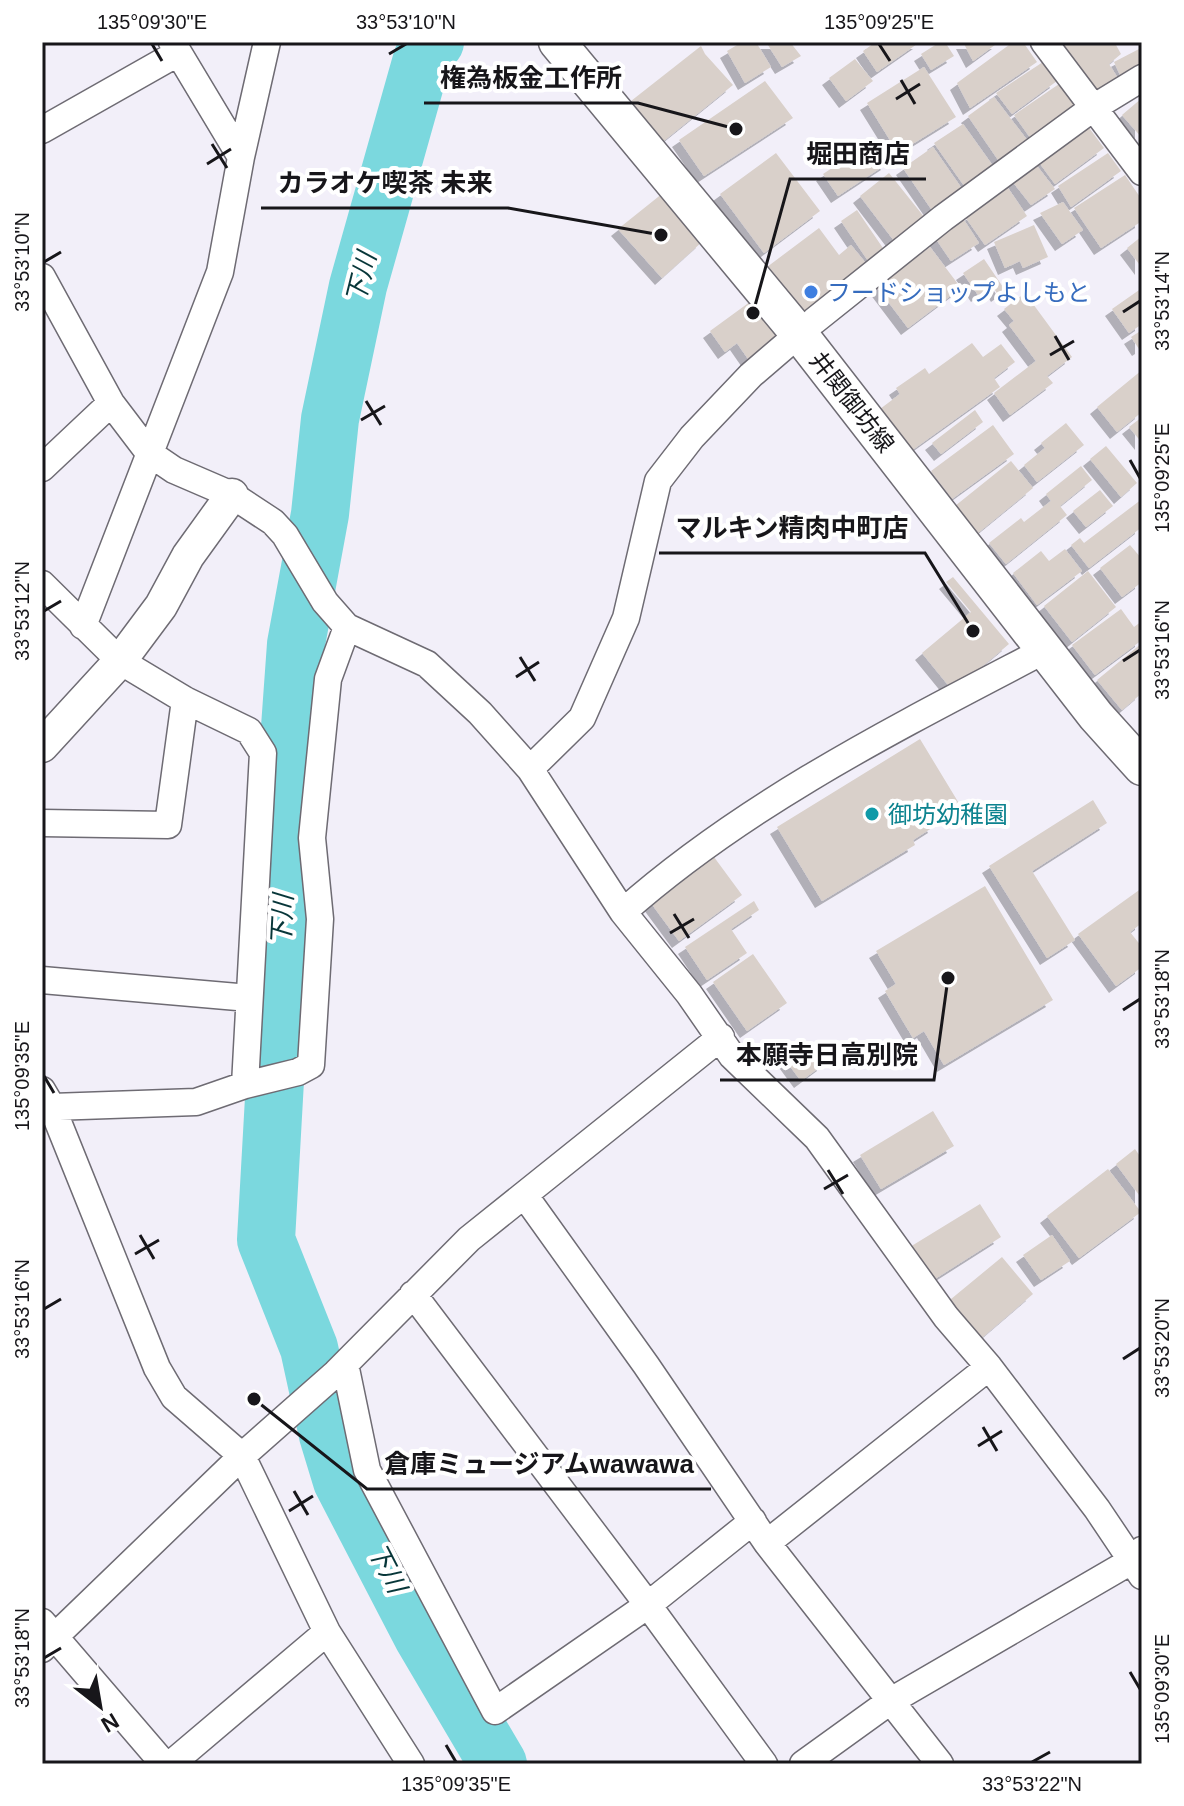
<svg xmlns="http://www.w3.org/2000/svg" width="1184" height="1806" viewBox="0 0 1184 1806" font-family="Helvetica,'Noto Sans JP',sans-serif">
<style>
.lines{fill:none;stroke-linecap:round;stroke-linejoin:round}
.river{stroke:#7bd8de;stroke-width:58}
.building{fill:#d9d0ca;filter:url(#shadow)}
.minor-casing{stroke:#6e6b73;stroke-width:29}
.tertiary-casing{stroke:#6e6b73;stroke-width:35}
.secondary-casing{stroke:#6e6b73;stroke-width:39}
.minor{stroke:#fff;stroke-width:26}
.tertiary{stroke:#fff;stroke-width:32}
.secondary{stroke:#fff;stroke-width:36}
.ticks{fill:none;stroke:#17161a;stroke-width:3}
.shop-dot{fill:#3f7fe0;stroke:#fff;stroke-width:3}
.culture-dot{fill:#0f9aa8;stroke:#fff;stroke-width:3}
.labels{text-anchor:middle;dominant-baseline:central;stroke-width:8;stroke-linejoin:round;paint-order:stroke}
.shop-label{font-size:24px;fill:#366cbe;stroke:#fff;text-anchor:start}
.street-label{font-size:24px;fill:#17161a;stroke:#fff}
.culture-label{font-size:24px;fill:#0d838f;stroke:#fff;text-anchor:start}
.water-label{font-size:26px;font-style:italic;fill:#073639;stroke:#fff}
.leader{fill:none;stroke:#17161a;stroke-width:3}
.callout-dot{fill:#17161a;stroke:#fff;stroke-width:3}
.callout-label{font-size:26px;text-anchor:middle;font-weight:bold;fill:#17161a;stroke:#fff;stroke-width:8;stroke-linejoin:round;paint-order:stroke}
.neatline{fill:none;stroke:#17161a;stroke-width:3}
.ticks-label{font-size:20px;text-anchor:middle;fill:#17161a}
</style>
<defs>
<filter id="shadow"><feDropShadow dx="-7" dy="7" stdDeviation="0" flood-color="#0004"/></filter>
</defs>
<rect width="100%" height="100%" fill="#f2eff9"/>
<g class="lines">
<path class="river" d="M435,42l-13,17 -64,227 -28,133 -10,95 -24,130 -9,125 -6,205 -15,266 43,108 19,87 14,46 80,154 76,129"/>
</g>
<path class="building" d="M742,42h14l15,25 -26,16 -18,-32z
M766,42h24l11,14 -19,11z
M872,42h48l-43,30 -14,-21 10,-7z
M940,42h5l9,14 -23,14 -10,-16z
M963,42h36l-26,19z
M1013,42h10l14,20 -67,46 -13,-25z
M1061,42h59l-4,3 5,9 -12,10 10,16 -21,14z
M701,46l4,8 28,31 -73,59 -29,-43z
M1139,49l3,19 -20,11 -8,-17z
M855,59l18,22 -27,20 -17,-23z
M1043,62l14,19 -45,33 -16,-21z
M924,67l32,50 -58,36 -31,-50z
M765,81l28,37 -89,58 -25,-36z
M1059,84l20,24 -45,35 -20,-28z
M994,97l37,48 -28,22 -35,-51z
M1142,98v40l-20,-23z
M963,124l30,42 -28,21 -31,-44z
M1087,125l17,23 -49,36 -17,-23z
M873,141l15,22 -50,33 -15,-22z
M933,147l34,49 -31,20 -33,-48z
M776,153l44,58 -56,42 -44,-59z
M1108,153l13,18 -50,36 -13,-21z
M1037,166l18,23 -24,16 -19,-24z
M889,173l36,45 -30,24 -35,-46z
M1125,175l17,25v21l-41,27 -27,-40z
M1008,188l19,28 -42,29 -19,-27z
M663,193l40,48 -41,37 -44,-49z
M1063,202l20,28 -21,14 -22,-31z
M857,210l30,44 -16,11 -30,-44z
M964,220l15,23 -28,18 -15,-22z
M1034,225l14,32 -25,11 -3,-7 -15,7 -11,-26z
M819,228l20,27 12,-10 18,22 -65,49 -37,-49z
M1142,236v32l-15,-20z
M930,247l31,41 -53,40 -31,-41z
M984,259l21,31 -7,5 -6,-10 -14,10 -15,-22z
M1142,288v36l-13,9 -17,-24z
M1025,293l47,64 -25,19 6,7 -43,32 -16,-22 42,-32 -27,-36 5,-4 -10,-12z
M758,296l32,43 -37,27 -16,-23 -12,9 -15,-21z
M1142,330v17l-3,2 -8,-12z
M972,343l11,14 18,-13 14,18 -21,16 6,9 -89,64 -31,-42 20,-15 -4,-6 29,-20 4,6z
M1142,370v42l-25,20 -20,-25z
M975,410l8,12 -42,32 -9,-11z
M1142,417v26l-13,-16z
M1066,423l18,22 -47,37 -13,-17 21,-17 -4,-5z
M993,425l21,29 -62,45 -21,-28z
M1106,446l31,37 -16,14 -31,-38z
M1011,461l22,27 -55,45 -23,-27z
M1081,466l11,14 -32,26 7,9 -61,49 -17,-21 32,-25 3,4 27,-21 -5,-7z
M1100,490l13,16 -27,21 -13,-16z
M1142,499v28l-53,41 -18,-23 9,-7 4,5z
M1130,545l12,14v23l-20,15 -22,-29z
M1065,549l17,22 -45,34 -24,-32 28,-22 8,10z
M1088,571l28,36 -44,35 -28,-36z
M953,577l56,67 -56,47 -31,-38 49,-41 -25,-30z
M1121,609l13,18 8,-6v19l-47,35 -23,-30z
M1142,643v50l-20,17 -25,-30z
M920,739l40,66 -27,17 2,4 -22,14 2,5 -93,56 -45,-74z
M1093,800l14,23 -75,48 43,69 -28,18 -58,-92z
M714,857l28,38 -63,46 -28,-38z
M985,886l68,114 -109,65 -20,-34 -11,7 -28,-47 11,-7 -20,-33z
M1142,888v35l-12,9 12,15v20l-26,19 -38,-52z
M754,901l5,9 -28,19 16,24 -40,27 -22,-33z
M753,954l34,49 -40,28 -34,-49z
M807,1042l17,22 -23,17 -17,-23z
M933,1111l21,35 -73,43 -21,-34z
M1135,1149l7,10v40l-26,-35z
M1108,1169l33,43 -62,46 -32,-42z
M980,1204l21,33 -74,47 -22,-34z
M1052,1235l18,26 -29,19 -18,-25z
M1002,1257l31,37 -56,48 -32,-38z"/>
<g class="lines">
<g class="minor-casing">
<path id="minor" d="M1044,42l98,130
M42,130l136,-77
M241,157l26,-115
M42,277l69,126 38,50 25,17 58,25 41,27 12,13 40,67 22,25 80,37 53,49 50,56 93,143 66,82 43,62 85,82 129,179 43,50 108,142 45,67
M42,468l69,-65
M42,584l78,77 65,39 64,31 14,22 -18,332
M83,626l137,-354 21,-115 -69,-115
M530,769l52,-51 44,-100 32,-137 34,-44 59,-62 63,-54 129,-103 150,-110 49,-30
M42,823l126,2 17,-125
M623,912c124,-110 277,-186 422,-262
M42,980l207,18
M42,1090l10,17 105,261 17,29 68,59 85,176 84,132
M52,1107l144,-5 49,-17 53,-13 13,-7 9,-146 -8,-81 16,-159 19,-52
M525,1196l121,169 121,178 173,221
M413,1294l235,311 116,159
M345,1364l22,106 128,241 153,-106 105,-84
M767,1543l222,-176
M42,1622l122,142
M42,1649l200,-193 94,-83 133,-134 252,-202
M171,1764l156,-132
M803,1764l86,-62 244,-142 9,-10"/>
</g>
<g class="tertiary-casing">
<path id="tertiary" d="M42,746l78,-85 41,-55 27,-50 44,-61"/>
</g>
<g class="secondary-casing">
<path id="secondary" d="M557,42l243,293 296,381 46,51"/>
</g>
<use href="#minor" class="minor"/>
<use href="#tertiary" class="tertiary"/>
<use href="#secondary" class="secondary"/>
</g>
<path class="ticks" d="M152,44l10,17M879,44l11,17M389,54l17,-10M901,80l14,24M896,99l24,-15M212,144l15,24M207,164l24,-15M44,262l17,-10M1123,312l17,-11M1055,336l14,24M1050,355l24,-14M366,401l15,24M361,420l24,-14M1130,460l10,18M44,611l17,-10M520,657l15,24M1123,661l17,-11M516,677l23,-15M674,914l15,24M670,933l24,-14M1123,1010l17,-11M44,1076l10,17M828,1170l15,24M824,1189l24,-14M140,1235l14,24M135,1254l24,-14M44,1309l17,-10M1123,1359l17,-11M983,1427l14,24M978,1446l24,-15M294,1491l14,24M289,1511l24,-15M44,1658l17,-10M1130,1672l10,17M446,1745l10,17M1032,1762l18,-10"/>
<circle class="shop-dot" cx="811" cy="292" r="8"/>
<circle class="culture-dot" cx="872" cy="814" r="8"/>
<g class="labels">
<g class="shop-label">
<text x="827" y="292">フードショップよしもと</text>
</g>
<g class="street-label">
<text transform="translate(852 402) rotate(52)">井関御坊線</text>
</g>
<g class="culture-label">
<text x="888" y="814">御坊幼稚園</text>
</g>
<g class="water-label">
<text transform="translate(361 278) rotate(-76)">下川</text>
<text transform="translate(282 920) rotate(-87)">下川</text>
<text transform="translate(387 1568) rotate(63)">下川</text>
</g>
</g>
<path class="leader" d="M736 129L638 103H424M753 313L790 179H926M661 235L508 208H261M973 631L925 553H659M948 978L934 1080H720M254 1399L367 1489H711"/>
<g class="callout-dot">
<circle cx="736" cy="129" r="8"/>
<circle cx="753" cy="313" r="8"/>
<circle cx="661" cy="235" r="8"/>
<circle cx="973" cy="631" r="8"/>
<circle cx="948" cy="978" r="8"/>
<circle cx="254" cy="1399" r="8"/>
</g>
<g class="callout-label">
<text x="531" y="87">権為板金工作所</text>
<text x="858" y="163">堀田商店</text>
<text x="385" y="192">カラオケ喫茶 未来</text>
<text x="792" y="537">マルキン精肉中町店</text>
<text x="827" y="1064">本願寺日高別院</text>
<text x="539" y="1473">倉庫ミュージアムwawawa</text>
</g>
<rect width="1184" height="1806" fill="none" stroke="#ffffff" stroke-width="88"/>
<g transform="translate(100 1706) rotate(149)" stroke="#ffffff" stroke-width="6" paint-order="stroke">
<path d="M0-6L14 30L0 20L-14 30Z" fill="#17161a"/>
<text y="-12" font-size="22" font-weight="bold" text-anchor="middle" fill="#17161a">N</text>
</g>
<rect x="44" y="44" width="1096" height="1718" class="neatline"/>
<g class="ticks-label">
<text x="152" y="29">135°09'30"E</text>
<text x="406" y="29">33°53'10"N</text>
<text x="879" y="29">135°09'25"E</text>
<text transform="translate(22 262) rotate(-90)" y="7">33°53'10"N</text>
<text transform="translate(1162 301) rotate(-90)" y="7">33°53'14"N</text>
<text transform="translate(1162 478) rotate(-90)" y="7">135°09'25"E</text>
<text transform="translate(22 611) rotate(-90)" y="7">33°53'12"N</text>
<text transform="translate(1162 650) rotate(-90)" y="7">33°53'16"N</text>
<text transform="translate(1162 999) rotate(-90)" y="7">33°53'18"N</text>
<text transform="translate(22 1076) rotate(-90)" y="7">135°09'35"E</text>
<text transform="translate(22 1309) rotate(-90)" y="7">33°53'16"N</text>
<text transform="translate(1162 1348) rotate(-90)" y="7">33°53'20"N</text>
<text transform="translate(22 1658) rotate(-90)" y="7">33°53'18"N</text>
<text transform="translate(1162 1689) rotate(-90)" y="7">135°09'30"E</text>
<text x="456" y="1791">135°09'35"E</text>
<text x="1032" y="1791">33°53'22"N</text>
</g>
</svg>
